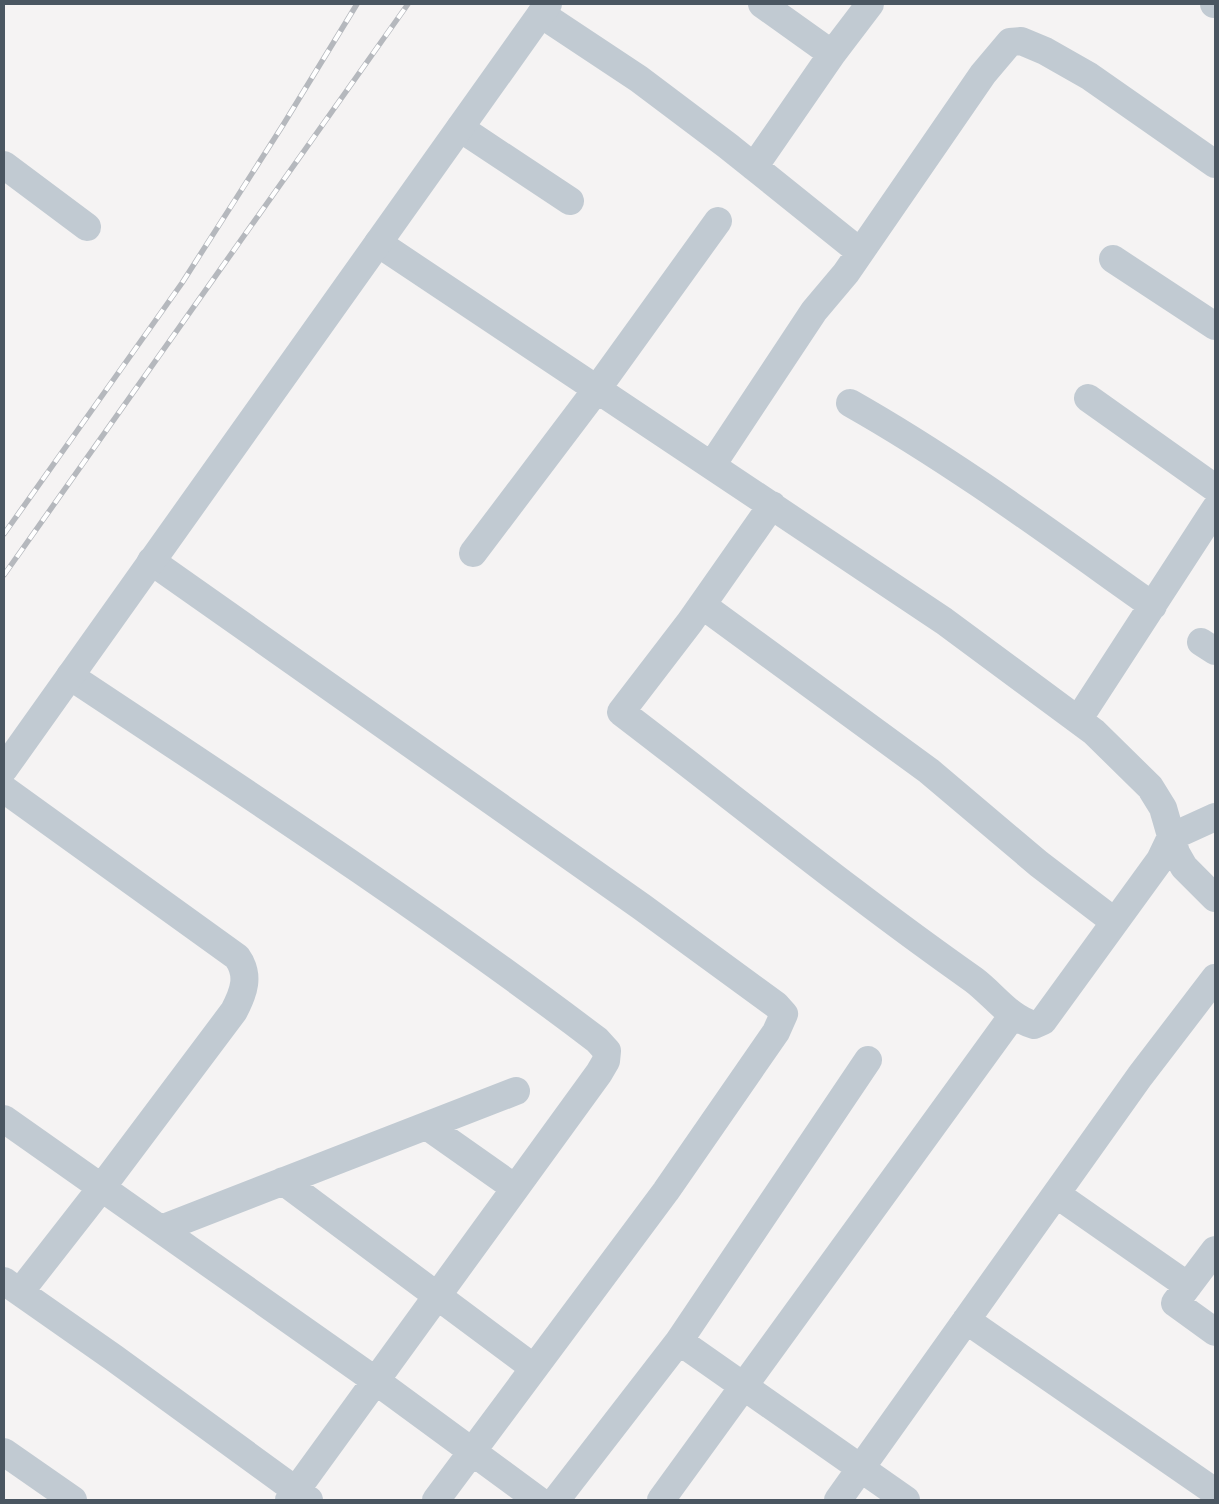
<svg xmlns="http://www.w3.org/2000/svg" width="1219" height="1504" viewBox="0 0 1219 1504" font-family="Figtree,sans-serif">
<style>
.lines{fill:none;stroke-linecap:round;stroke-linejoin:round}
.minor{stroke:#c1cad2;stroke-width:28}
.tertiary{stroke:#c1cad2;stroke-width:28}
.rail-casing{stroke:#b5b8bd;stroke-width:5.5}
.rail{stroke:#fff;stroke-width:4;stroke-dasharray:11;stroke-linecap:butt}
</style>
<rect width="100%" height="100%" fill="#f5f3f3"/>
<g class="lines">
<path class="minor" d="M762,4l70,50
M1214,4h1
M541,14l98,65 89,67 132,106
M460,128l110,73
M4,165l83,62
M754,167l78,-113 38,-50
M378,243l566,378 150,111 56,55 13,21 13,45 8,14 31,31
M1113,259l102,67
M1088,398l127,90
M850,403c106,60 204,133 303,203
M712,465l102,-154 32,-38 137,-199 27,-32 11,-1 24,10 44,25 126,88
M772,505l-82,117 -69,90c118,90 232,183 353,268 20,15 35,38 60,45l9,-4 117,-161 11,-23 44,-20
M473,553l124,-164 121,-168
M151,561l491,346 134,98 8,9 -8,18 -110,159 -230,309
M702,605l227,166 110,93 76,58
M1201,642l14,9
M70,676c178,118 357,235 527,364l10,11 -1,10 -7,12 -310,427
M1078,720l137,-211
M4,789l233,168c13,18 7,35 -3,54l-132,176 -82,105
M4,1119l372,262 162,119
M427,1126l88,62
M283,1181l251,187
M1056,1194l132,92
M161,1229l355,-138
M1215,1250l-40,53 40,29
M4,1281l110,77 195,142
M966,1320l249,172
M679,1341l227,159
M4,1452l69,48
M556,1500l123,-159 189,-281
M661,1500l352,-485
M838,1500l302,-424 75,-98"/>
<path class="tertiary" d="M4,769l544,-765"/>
<g class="rail-casing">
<path id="rail" d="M4,534l178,-251 101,-158 74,-121
M4,575l404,-571"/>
</g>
<use href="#rail" class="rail"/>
</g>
<rect width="1219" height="1504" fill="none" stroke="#4a5661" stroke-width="10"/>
</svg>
